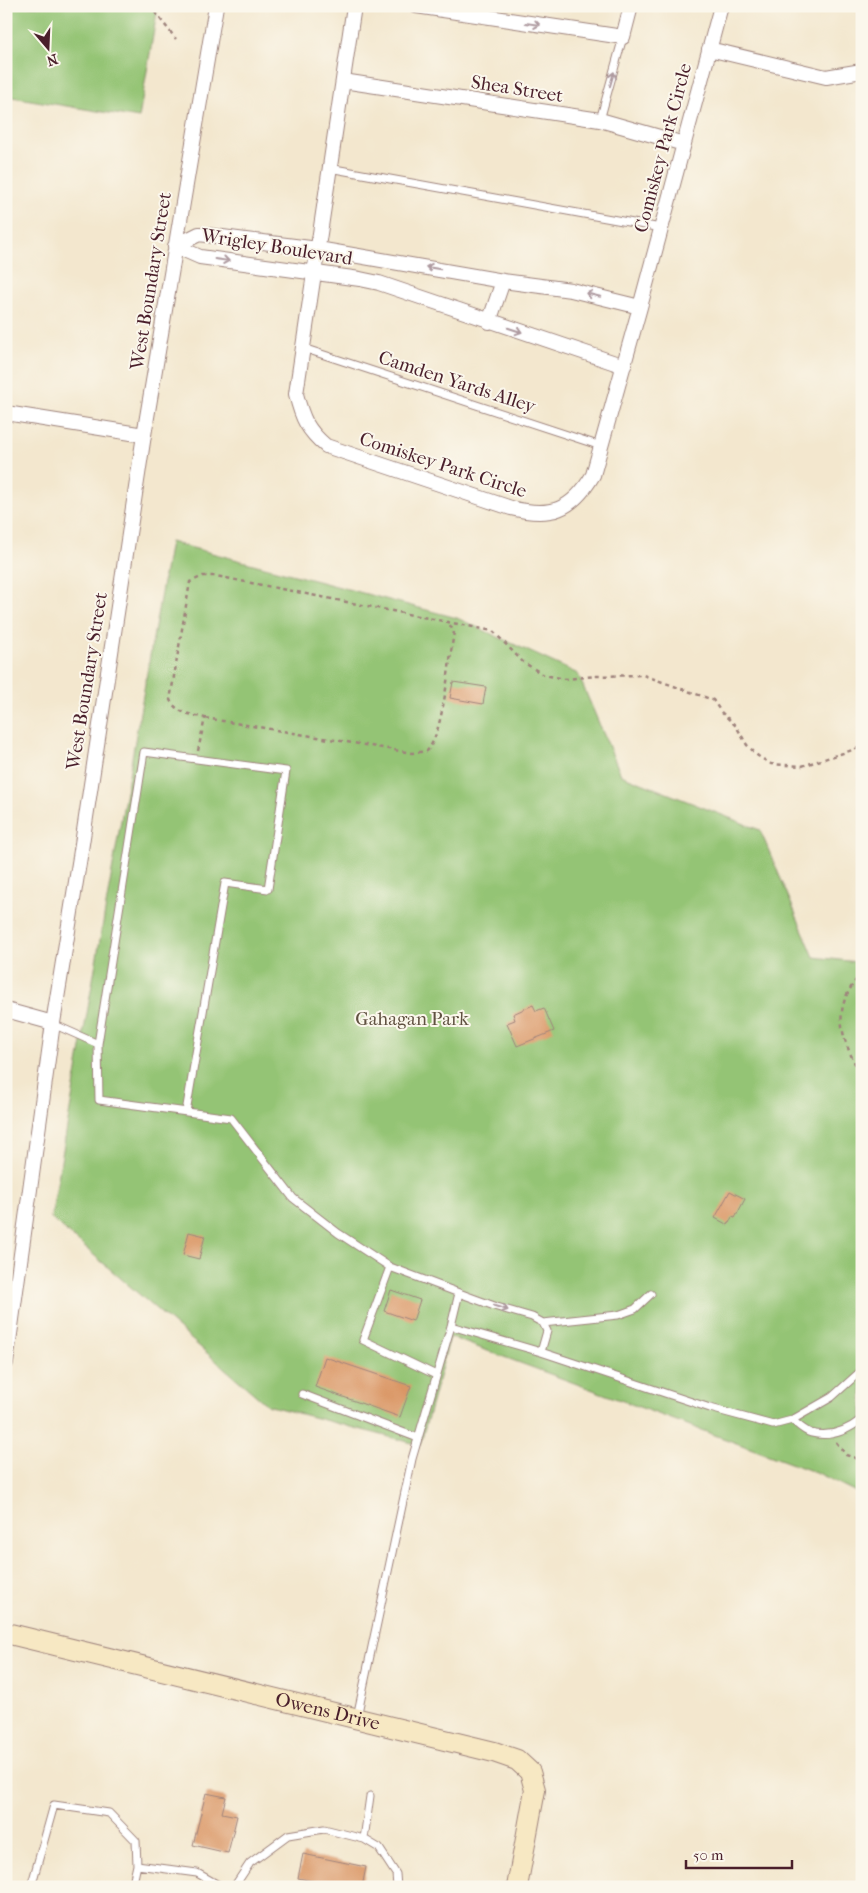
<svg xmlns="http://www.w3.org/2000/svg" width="868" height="1893" viewBox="0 0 868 1893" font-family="'IM FELL French Canon',serif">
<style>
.green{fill:#94c474;stroke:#6f7250}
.building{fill:#da9665}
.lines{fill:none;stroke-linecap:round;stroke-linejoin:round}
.lane-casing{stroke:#9e837c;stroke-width:9}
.street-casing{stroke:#9e837c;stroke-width:16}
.secondary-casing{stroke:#9e837c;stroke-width:22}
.path{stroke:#9e837c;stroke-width:2.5;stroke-dasharray:4 4;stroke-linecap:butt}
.lane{stroke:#fff;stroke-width:7}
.street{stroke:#fff;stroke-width:14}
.secondary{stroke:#f7e8c3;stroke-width:20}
.oneway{stroke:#ae9aa0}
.labels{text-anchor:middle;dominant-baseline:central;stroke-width:4;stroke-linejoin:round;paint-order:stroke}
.street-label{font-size:19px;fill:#4a1f2b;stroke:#fbf7ec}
.park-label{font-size:19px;fill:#605141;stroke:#fbf7ec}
</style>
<rect width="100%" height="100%" fill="#fbf7ec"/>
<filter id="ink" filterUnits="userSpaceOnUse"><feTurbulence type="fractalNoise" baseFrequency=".02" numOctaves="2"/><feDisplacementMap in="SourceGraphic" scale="10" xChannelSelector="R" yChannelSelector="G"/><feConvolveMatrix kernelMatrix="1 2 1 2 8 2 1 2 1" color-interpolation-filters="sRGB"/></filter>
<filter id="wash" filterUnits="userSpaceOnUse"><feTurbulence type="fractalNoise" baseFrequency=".0096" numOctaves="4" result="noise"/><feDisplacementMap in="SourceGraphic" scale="20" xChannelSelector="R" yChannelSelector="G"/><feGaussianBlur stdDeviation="1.12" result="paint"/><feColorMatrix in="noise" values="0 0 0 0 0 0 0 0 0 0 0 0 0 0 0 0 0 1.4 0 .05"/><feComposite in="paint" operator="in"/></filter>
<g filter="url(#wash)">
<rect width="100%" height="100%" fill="#f3e7ce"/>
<path class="green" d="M6,6h152l-19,112 -133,-22z
M170,542l287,76 121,56 43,101 139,55 54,127 43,5 5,14v519l-42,-21 -370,-137 -30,108 -153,-40 -216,-187z"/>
<g id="blocks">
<path class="building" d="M453,682l33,5 -3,17 -33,-6z
M533,1005l3,6 8,-3 10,23 -37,15 -10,-23 8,-3 -2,-6z
M730,1191l15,8 -10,19 -3,-1 -4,8 -13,-7z
M189,1232l16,4 -6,23 -16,-4z
M391,1290l29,10 -7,21 -29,-10z
M325,1357l86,29 -11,31 -85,-30z
M206,1793l20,4 -4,16 15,3 -9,37 -35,-8z
M303,1854l63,13 -4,20h-21l-43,-9z"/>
</g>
</g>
<g filter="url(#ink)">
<use href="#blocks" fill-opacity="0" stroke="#9e837c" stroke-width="1"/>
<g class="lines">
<g class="lane-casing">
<path id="lane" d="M600,120l23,-83
M329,168l332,60
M303,348l298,98
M53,1024l45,20 1,56 132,18 62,80 45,35 52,34 69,26 -8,33 90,26 169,56 63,17 19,-5 40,-23 30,-27
M98,1044l46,-292 142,19 -18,118 -43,-6 -39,229
M390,1267l-27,73 73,35
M459,1293l38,14 35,10 11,6 4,8 -6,21
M543,1323l75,-8 17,-6 16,-15
M302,1394l116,44
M792,1420c5,4 12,11 19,13 19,5 36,-2 51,-14
M357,1717l55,-258 39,-133
M370,1796l-6,43 15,9 17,26 1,13
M31,1887l23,-82 55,8 27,28 1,24 60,8 25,14
M132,1887l5,-22
M234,1887l16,-24 38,-28 36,-6 40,10
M274,1887h1"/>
</g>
<g class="street-casing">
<path id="street" d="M354,6l-58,388c6,24 11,36 30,52l185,62c39,10 61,3 82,-33l47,-168 81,-301
M416,6l207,31 8,-31
M709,49l117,28 36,-6
M343,81l257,39 84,24
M175,246l24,-12 119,15 185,32 68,9 69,17
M175,246l25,11 160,22 19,4 245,83
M489,322l14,-41
M6,413l138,22
M6,1010l47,13
M6,1363l47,-340 27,-166 64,-422 72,-429"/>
</g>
<g class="secondary-casing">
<g id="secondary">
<path id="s1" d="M6,1633l488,119 23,8 13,12 5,18 -18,97"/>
</g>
</g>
<path class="path" d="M150,6l26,33
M205,718l207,35 15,-2c17,-19 22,-91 27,-119l-6,-10
M198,751l7,-33c-15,-4 -27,-4 -35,-18l20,-118 13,-6h13l277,55 30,31 21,13 22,4 30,-3 47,-1 70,25 8,12 15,14 11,19 11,11 13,8 31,2 60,-19
M862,973c-33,36 -21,65 0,104
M836,1442l10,13 16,5"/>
<use href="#lane" class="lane"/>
<use href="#street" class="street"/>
<use href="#secondary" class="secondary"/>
</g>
<defs><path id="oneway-shaft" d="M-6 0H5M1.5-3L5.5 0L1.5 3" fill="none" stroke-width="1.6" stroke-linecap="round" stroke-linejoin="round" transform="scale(1.25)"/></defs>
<g class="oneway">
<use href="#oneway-shaft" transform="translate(533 24) rotate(8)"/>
<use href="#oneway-shaft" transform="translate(612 79) rotate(-74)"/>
<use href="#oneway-shaft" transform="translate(222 260) rotate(8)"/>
<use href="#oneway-shaft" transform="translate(433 268) rotate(-170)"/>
<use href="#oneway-shaft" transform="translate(593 295) rotate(-166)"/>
<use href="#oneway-shaft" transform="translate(515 330) rotate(18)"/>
<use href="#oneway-shaft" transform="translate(501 1308) rotate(17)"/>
</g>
</g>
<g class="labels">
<g class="street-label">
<text transform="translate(517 89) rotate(9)">Shea Street</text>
<text transform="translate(663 148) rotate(-75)">Comiskey Park Circle</text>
<text transform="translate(277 247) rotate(9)">Wrigley Boulevard</text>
<text transform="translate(151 281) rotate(-81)">West Boundary Street</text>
<text transform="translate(457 382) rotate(18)">Camden Yards Alley</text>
<text transform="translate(443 465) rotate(18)">Comiskey Park Circle</text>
<text transform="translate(87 681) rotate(-81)">West Boundary Street</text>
<text stroke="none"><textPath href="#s1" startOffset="331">Owens Drive</textPath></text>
</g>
<g class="park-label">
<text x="412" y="1019">Gahagan Park</text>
</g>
</g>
<rect width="868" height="1893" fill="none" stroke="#fbf7ec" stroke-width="25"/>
<g transform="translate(48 48) rotate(161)" stroke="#fbf7ec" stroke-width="4" paint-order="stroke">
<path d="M0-4L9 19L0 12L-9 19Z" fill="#4a1f2b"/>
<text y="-8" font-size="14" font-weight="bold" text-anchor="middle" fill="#4a1f2b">N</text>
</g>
<path d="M686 1860v8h106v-8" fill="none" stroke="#4a1f2b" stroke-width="2.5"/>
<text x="693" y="1860" font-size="15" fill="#4a1f2b" stroke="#fbf7ec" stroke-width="4" paint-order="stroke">50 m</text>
</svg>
